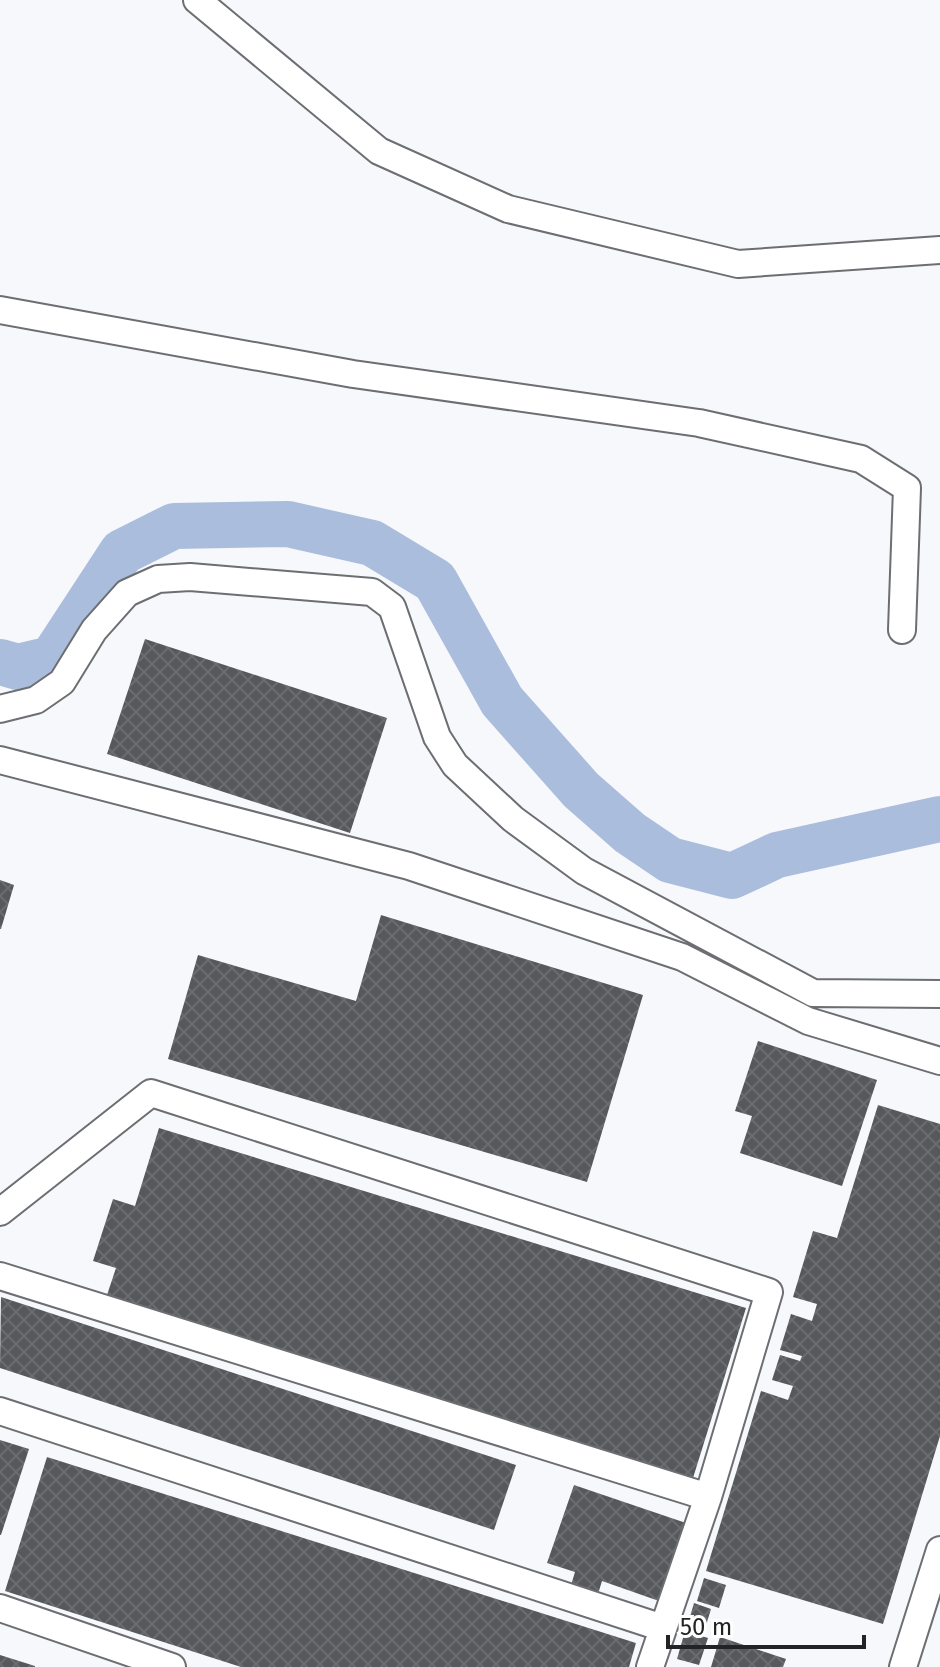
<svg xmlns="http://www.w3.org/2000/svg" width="940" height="1667" viewBox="0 0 940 1667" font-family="'Fira Sans',sans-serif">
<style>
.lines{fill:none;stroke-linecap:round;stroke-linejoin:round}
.river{stroke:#abbddc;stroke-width:46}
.building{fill:url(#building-cross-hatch)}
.minor-casing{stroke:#6c6e72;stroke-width:30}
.minor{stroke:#fff;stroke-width:26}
</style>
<defs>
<pattern id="building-cross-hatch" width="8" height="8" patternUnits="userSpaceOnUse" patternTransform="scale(2)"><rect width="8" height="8" fill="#56585b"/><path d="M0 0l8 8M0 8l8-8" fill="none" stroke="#6b6c6f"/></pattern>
</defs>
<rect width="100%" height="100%" fill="#f6f8fc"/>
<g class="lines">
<path class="river" d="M0,662l18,5 34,-8 70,-107 52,-26 114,-2 84,19 63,38 67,120 79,89 49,43 40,27 62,16 45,-21 163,-36"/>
</g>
<path class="building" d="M145,639l242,79 -37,115 -243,-79z
M0,880l14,5 -13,44h-1z
M381,915l262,80 -56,187 -419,-123 30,-104 158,46z
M758,1041l119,39 -35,106 -102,-33 12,-37 -17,-5z
M878,1105l62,19v312l-57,188 -177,-53 55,-180 27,9 5,-14 -21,-6 8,-25 20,6 2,-5 -22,-6 11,-36 21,7 5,-17 -24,-7 20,-66 24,7z
M159,1128l587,180 -53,170 -586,-183 9,-27 -23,-7 20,-62 22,7z
M1,1297l515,168 -22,65 -494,-162z
M0,1440l29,9 -28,86h-1z
M47,1457l589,186 -7,24h-388l-236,-76z
M574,1485l112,38 -27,78 -57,-20 -4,13 -27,-9 4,-13 -28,-9z
M704,1578l22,7 -7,23 -22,-7z
M694,1603l17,6 -7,23 -17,-5z
M685,1631l23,7 -9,27 -22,-6z
M720,1637l66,22 -3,8h-72z
M0,1655l35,11v1h-35z"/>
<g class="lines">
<g class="minor-casing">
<path id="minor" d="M197,0l182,151 129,58 230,55 202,-14
M0,310l353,64 346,49 162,36 46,29 -5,142
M0,709l36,-9 26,-18 32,-52 33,-37 31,-14 32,-2 182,15 20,15 45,130 18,28 58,54 71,52 229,122 127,1
M0,760l409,106 273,91 126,64 132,40
M0,1212l151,-119 618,199 -61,205 -58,170
M0,1276l708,221
M0,1411l663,217
M0,1608l172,59
M903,1667l37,-117"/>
</g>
<use href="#minor" class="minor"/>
</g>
<path d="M668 1635v12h196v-12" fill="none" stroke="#222324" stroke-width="4"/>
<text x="680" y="1635" font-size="24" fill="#222324" stroke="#ffffff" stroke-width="6" paint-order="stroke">50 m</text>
</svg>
